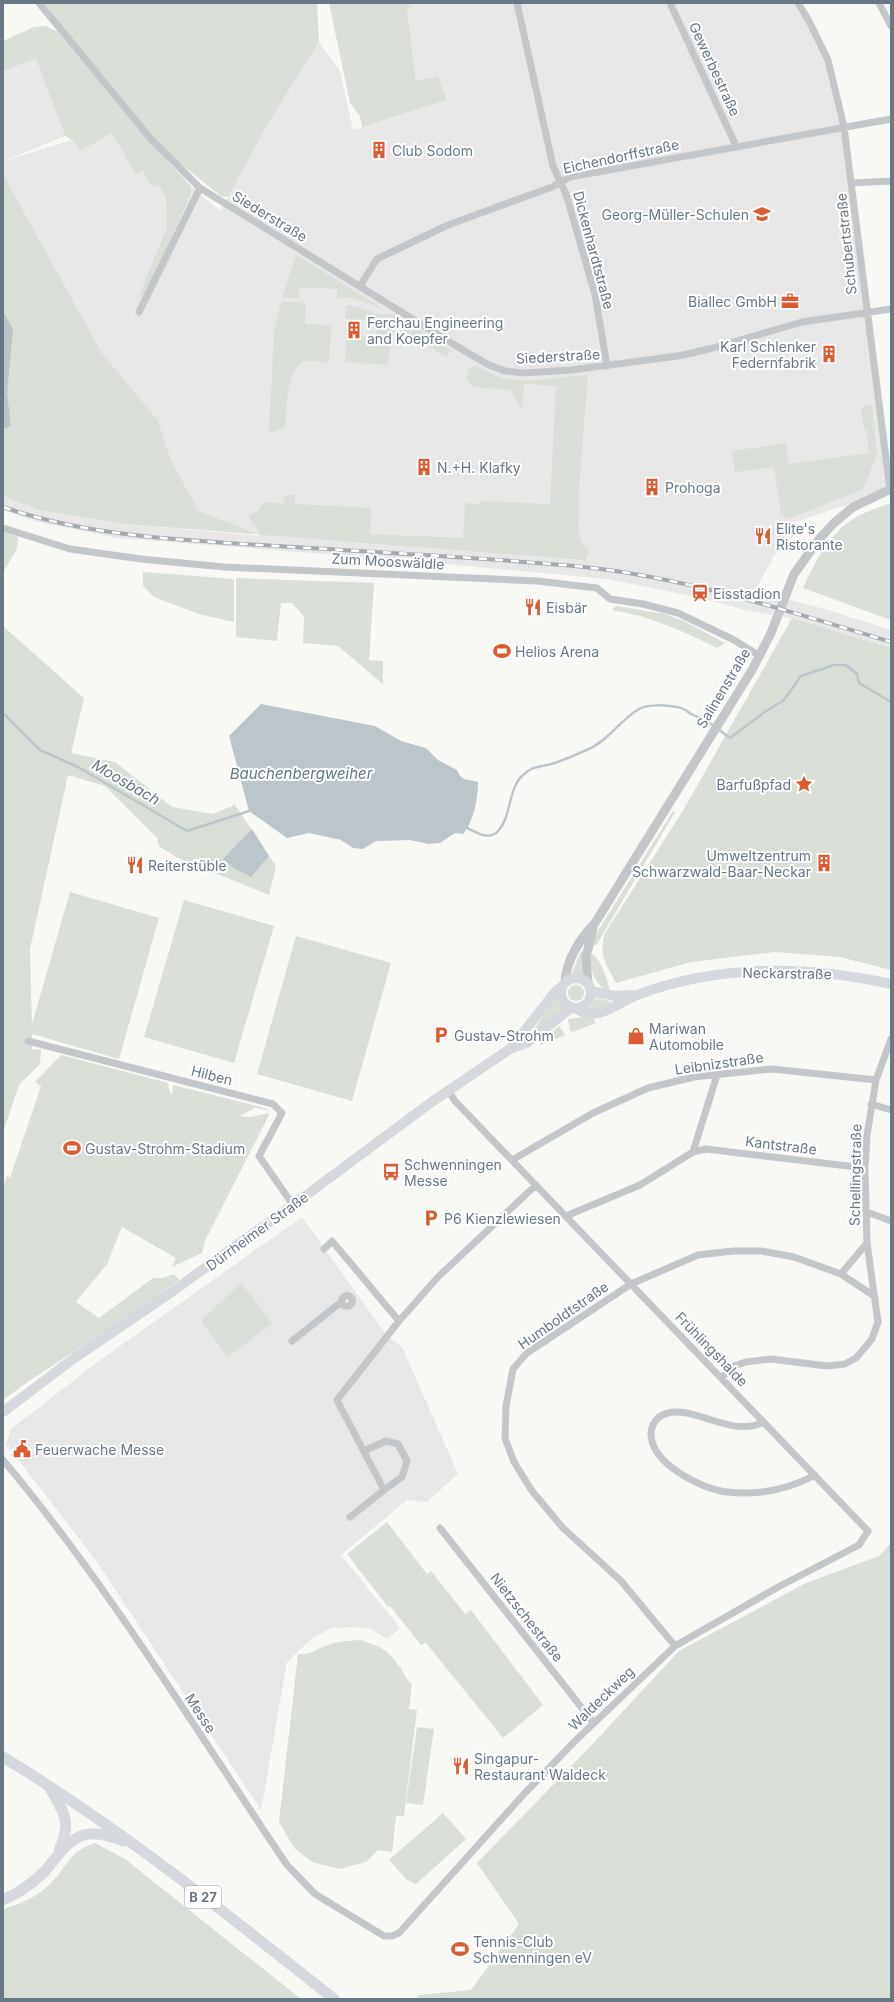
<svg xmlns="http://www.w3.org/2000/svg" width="894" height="2002" viewBox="0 0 894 2002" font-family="Inter,sans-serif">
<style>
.built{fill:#e6e7e6}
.green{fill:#d9dfd6}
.water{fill:#bcc6ca}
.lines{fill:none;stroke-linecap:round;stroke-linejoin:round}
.stream{stroke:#bcc6ca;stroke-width:2.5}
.minor{stroke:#c3c7ca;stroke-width:7}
.tertiary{stroke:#c3c7ca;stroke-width:9}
.secondary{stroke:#d5d9dd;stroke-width:10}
.primary{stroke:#d5d9dd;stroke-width:11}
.rail-casing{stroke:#a4aaaf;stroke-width:4}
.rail{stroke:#fff;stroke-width:2.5;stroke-dasharray:8;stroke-linecap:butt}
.labels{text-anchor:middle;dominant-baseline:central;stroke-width:4;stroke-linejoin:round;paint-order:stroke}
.shield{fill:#fff;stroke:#95a0aa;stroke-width:1}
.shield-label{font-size:13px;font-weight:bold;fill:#687885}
.street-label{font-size:14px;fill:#687885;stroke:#fff}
.poi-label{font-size:14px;fill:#687885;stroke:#fff;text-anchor:start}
.water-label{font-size:15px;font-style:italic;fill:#637880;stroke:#fff}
</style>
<rect width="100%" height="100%" fill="#f8f8f5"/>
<path class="built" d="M411,3h387l30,57 16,67 46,363 -97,33 -38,67 73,20 63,20v18l-99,-30 -47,-8 -44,-12 -94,-19 -227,-21 -262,-20 -80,-16 -35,-12v-14l35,14 86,14 137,12 -62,-25 -27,-49 -14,-42 -56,-67 -99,-179v-103l33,-12 29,77 -61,25 116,-36 100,86 48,-87 51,-82 21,29 13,59 94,-30 -9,-24 -22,5 -9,-73 4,-1z
M302,1217l85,119 15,11 56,127 -31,28 -20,-2 -66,55 59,73 -13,11 -16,-10 -18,-2 -22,1 -21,12 -23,22 -26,148 -166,-251 -89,-115 5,-15 88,-68z"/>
<path class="green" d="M44,3h273l2,39 -51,82 -40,73 -7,-1 -49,-39 -54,-60z
M329,3h82v4l-4,1 9,73 22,-5 9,24 -85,27 -2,-11 -10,-13z
M46,26l12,6 82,99 51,55v7l-44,100 -9,5 29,-70 -1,-31 -8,-13 -6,3 -9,-16 -7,4 -24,-42 -32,18 -5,-9 -10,-6 -29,-77 -33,12v-30l31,-14z
M3,174l99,179 56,67 14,42 27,49 63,25 -14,-20 11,-6 5,-8 19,1 1,-8h11v9l76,4 -1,26 93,4 2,-35 14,1v-3l71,3 6,-118 -32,-2 -2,24h-1l-11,-18 -38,-3 -5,-8 1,-8 3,-5c13,1 23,11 36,13 26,4 55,-2 81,-4l-8,100 -2,57 4,11 7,9 -4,8 -461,-36 -86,-14 -35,-14z
M296,255l86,53 -30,-10h-15v-9l-38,-2v11h-17z
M281,301l25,2 -1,21 26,1 -2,38c-8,-1 -20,-5 -28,0 -15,11 -14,48 -16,65l-16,5 5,-101z
M346,305c17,1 28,13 44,8l62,37 -6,7 -51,-31 -8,39 -42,-3 2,-27 29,2 1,-17 -32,-1z
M872,404l5,51 -14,34 -75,30 -7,-5 -7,-47 -39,5 -3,-21 54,-8 3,21 80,-11 -3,-24h-2l-3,-22z
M891,503v117l-88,-32c13,-27 26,-55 53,-71 11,-6 24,-10 35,-14z
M3,531l15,6 -1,11 -14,25z
M143,572l91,7v43l-35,-8 -45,-17 -11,-11z
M236,578l138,5 -5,77 14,1v23l-45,-38 -35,-3 1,-26 -12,-14h-11l-4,38 -41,-4z
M616,606l49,8 19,7 41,22 -8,5c-34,-17 -67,-32 -105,-38z
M792,618l99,30v322l-51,-13 -65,-5 -84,10 -75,21c-10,-20 -18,-27 -11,-50l79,-124z
M3,626l81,72 -13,55 44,9 57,45 41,7 22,-9 41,61 -7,29 -93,-38 -17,-11 -2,-8 -52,-52 -37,-11 -38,174 2,75 38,-132 89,26 -40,141 -87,-25v15l9,1 -1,14 -21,21 -15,44z
M673,811l2,1 -4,7 -74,125 -6,3 5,-13z
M184,900l90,26 -40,137 -90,-26z
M296,936l95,27 -39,138 -95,-27z
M581,951l3,2v23l-6,-2 -7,1z
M590,953c10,2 19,30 20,40 -16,-9 -20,-22 -20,-40z
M568 993a8 8 0 1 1 16 0a8 8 0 1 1-16 0Z
M557,996l6,13 -37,29 8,-9z
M597,998l13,3v5l-21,4z
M592,1016l4,7 -23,9 -3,-1 -2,-12z
M559,1026l6,9 -25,10v-2z
M61,1055l107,28 2,10 2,1 1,-9 92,23 7,3 -17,-3 -15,8 9,1 21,-4 -65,128 -3,12 -30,14 4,-9 -54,-31 -15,37 -31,38 23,16 54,-40h10l11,-4 5,6 -55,39 -95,62 -26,19v-213l4,-11 3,2 31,-92 -6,-4z
M241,1283l31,40 -44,34 -26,-34v-3z
M387,1522l40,52 4,-3 34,43 6,-4 72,95 -40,33 -77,-95 -5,2 -31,-39 -2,1 -41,-53z
M891,1543v456h-475l3,-4 52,-5 48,-66 -42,-61 110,-113 92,-99 127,-68 73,-27z
M360,1640c21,7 26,8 39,26 5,6 6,13 13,18l-3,25 8,1 -13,106h-8l-4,36 -14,-2 -12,12 -27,7 -27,-7 -18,-14 -15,-26 19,-168c14,1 16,-4 27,-8 12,-5 23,-5 35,-6z
M417,1727l17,2 -11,76 -17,-2z
M443,1813l23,26 -50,45 -9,-4 -18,-20z
M95,1843l30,16 176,140h-298v-90c18,-5 36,-13 49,-27 17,-17 16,-30 43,-39z"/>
<path class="water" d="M3,311l10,18 -6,64 4,33 -8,3z
M261,704l114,22 26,15 25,7 12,12 19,10 3,6 4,3 14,3c0,16 -4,39 -15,52l-8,-1 -15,10 -12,1 -18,-4 -34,1 -13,8 -10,-1 -12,-8 -32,-7 -22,5 -38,-27 -20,-75z
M252,829l17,27 -18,21 -16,-8 -12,-10z"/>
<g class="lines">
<path class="stream" d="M3,713l37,37 38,17 109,64 62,-20
M718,729l12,9 36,-27 18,-11 17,-24 33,-11h12l11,9 2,9 32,19
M467,828c9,4 20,12 29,5 16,-14 11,-42 26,-57 10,-11 21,-9 33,-13 11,-4 23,-9 34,-14 20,-9 31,-29 50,-40 9,-5 27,-4 38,-2 5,0 10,4 14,7 10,5 14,4 23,12"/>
<path class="minor" d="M39,3l111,135 50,50 263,162 26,15 16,6 18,2 48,-3 107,-14 31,-7 93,-27 89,-13
M517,3l36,163 13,28 29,100 12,72
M670,3l66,143
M798,3l11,18 19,39 16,67 46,363
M879,3l12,23
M852,183l39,-2
M360,286l17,-27 71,-34 104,-38 18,-10 321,-58
M139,312l61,-124
M3,528l67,21 71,10 83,8 313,14 60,7 13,11 33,5 35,9 56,27 26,16
M28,1041l245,63 9,9 -23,43 34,49
M871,1104l20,6
M693,1152l24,-77
M512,1160l81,-47 55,-25 46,-11 78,-8 104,11
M867,1212l24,9
M566,1216l74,-31 53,-33 13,-3 159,19
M867,1243l-26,31 33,22
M324,1249l8,-8 67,80 39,-44 98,-92
M341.5 1301a5.5 5.5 0 1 1 11 0a5.5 5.5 0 1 1-11 0Z
M292,1341l44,-35 5,-3
M721,1378l13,-12 12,-4 25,-3 56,7 18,-2 11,-6 16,-19 6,-17 -11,-79 -2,-75 2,-33 9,-55 15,-41
M763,1422c-34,18 -76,-24 -104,-5 -5,4 -8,11 -8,16 -1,30 50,56 76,59 30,3 61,-2 88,-17
M364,1451l22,-10 12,3 9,17 -5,16 -18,13
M3,1460c106,126 192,269 284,405l28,29 69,42h8l7,-3 124,-138 51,-53 101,-96 105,-60 79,-41 9,-14 -413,-430 -7,-11
M350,1517l34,-27 -47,-90 62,-79
M440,1528l153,194
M675,1646l-54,-65 -58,-53 -31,-37 -18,-29 -9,-24 1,-32 7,-37 14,-16 104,-69 67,-29 35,-4h28l33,6 47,17"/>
<path class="tertiary" d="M565,982c1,-21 15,-44 30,-59l157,-253 19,-37 23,-59 26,-36 14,-15 19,-16 38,-18
M588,984l-2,-27 7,-29"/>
<path class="secondary" d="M561 993a15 15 0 1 1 30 0a15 15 0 1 1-30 0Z
M591,991l24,5 19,-1
M576,1008c20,16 42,-6 61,-13 81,-31 170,-29 254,-11
M511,1048l45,-57 6,-4
M3,1412l70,-53 97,-66 123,-88 140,-104 77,-52 18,-7 44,-35"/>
<path class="primary" d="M3,1757c117,71 224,157 331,242
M50,1788c15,27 22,33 9,63
M3,1900c16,-7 28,-15 41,-28 12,-13 21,-31 40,-37 13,-4 27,2 40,6"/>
<g class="rail-casing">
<path id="rail" d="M3,507c87,30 182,33 273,39 99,6 199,11 298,20 109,10 213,45 317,76"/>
</g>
<use href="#rail" class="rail"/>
</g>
<defs>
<g id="building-bare" transform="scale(1.38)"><path d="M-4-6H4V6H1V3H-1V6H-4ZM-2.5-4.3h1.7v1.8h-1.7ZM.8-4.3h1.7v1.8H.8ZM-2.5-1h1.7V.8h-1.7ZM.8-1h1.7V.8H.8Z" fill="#dc5b30" stroke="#fff" stroke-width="2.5" paint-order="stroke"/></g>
<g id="school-bare" transform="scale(1.38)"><path d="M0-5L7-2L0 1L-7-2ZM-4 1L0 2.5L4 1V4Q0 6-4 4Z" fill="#dc5b30" stroke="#fff" stroke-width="2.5" paint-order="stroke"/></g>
<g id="office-bare" transform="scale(1.38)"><path d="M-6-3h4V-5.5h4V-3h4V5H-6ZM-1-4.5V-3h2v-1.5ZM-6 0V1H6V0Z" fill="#dc5b30" stroke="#fff" stroke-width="2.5" paint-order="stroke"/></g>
<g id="restaurant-bare" transform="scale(1.38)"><path d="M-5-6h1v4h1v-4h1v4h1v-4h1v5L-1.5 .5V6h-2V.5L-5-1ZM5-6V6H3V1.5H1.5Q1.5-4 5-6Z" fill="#dc5b30" stroke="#fff" stroke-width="2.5" paint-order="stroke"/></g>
<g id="station-bare" transform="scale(1.38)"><path d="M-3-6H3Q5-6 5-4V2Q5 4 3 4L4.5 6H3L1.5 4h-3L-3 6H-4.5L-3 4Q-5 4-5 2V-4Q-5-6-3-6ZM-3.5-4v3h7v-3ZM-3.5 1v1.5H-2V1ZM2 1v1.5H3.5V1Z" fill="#dc5b30" stroke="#fff" stroke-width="2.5" paint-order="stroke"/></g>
<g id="stadium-bare" transform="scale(1.38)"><path d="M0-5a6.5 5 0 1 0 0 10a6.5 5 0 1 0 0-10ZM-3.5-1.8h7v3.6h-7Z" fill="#dc5b30" stroke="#fff" stroke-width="2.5" paint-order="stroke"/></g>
<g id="sight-bare" transform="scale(1.38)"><path d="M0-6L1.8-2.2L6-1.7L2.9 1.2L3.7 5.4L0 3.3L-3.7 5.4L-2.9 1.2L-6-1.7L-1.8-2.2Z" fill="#dc5b30" stroke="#fff" stroke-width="2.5" paint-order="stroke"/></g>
<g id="parking-bare" transform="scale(1.38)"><path d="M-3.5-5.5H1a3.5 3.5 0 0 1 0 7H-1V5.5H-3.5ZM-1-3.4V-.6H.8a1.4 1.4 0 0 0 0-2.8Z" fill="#dc5b30" stroke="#fff" stroke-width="2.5" paint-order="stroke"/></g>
<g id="shop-bare" transform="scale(1.38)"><path d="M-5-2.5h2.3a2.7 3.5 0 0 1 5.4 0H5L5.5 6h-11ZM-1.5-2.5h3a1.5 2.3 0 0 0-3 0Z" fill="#dc5b30" stroke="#fff" stroke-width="2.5" paint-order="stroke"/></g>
<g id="bus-bare" transform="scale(1.38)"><path d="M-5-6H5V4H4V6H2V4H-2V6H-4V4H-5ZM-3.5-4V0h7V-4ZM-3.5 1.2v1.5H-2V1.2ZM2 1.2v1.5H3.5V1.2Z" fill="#dc5b30" stroke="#fff" stroke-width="2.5" paint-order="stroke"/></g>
<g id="civic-bare" transform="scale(1.38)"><path d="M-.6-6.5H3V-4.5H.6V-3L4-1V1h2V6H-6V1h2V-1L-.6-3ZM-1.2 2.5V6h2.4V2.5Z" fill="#dc5b30" stroke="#fff" stroke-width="2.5" paint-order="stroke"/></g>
</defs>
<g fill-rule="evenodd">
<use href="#building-bare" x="379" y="150"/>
<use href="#school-bare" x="762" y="214"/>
<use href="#office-bare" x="790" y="301"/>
<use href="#building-bare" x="354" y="330"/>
<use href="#building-bare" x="829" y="354"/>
<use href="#building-bare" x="424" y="467"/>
<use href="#building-bare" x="652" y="487"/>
<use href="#restaurant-bare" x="763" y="536"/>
<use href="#station-bare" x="700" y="593"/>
<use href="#restaurant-bare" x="533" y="607"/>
<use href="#stadium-bare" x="502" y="651"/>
<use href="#sight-bare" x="804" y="784"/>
<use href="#building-bare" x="824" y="863"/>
<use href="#restaurant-bare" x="135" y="865"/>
<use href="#parking-bare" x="441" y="1035"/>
<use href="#shop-bare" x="636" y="1036"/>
<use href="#stadium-bare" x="72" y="1148"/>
<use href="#bus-bare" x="391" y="1172"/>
<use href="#parking-bare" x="431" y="1218"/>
<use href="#civic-bare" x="22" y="1449"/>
<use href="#restaurant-bare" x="461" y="1766"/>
<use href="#stadium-bare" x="460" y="1949"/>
</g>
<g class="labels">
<rect class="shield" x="185" y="1886" width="36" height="22" rx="3"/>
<g class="shield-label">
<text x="203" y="1897">B 27</text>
</g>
<g class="street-label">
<text transform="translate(715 69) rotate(65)">Gewerbestraße</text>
<text transform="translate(621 156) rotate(-12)">Eichendorffstraße</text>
<text transform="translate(270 216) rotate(31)">Siederstraße</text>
<text transform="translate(846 244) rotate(-96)">Schubertstraße</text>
<text transform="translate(594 250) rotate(75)">Dickenhardtstraße</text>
<text transform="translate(558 356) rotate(-3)">Siederstraße</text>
<text transform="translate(388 561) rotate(3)">Zum Mooswäldle</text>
<text transform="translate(723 688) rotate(-59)">Salinenstraße</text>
<text transform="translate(787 973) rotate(1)">Neckarstraße</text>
<text transform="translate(719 1063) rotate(-8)">Leibnizstraße</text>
<text transform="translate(212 1075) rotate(14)">Hilben</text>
<text transform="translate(781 1145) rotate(7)">Kantstraße</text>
<text transform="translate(855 1175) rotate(-89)">Schellingstraße</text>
<text transform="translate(257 1231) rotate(-36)">Dürrheimer Straße</text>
<text transform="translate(563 1315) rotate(-35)">Humboldtstraße</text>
<text transform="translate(712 1349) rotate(46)">Frühlingshalde</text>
<text transform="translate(527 1617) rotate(52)">Nietzschestraße</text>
<text transform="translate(601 1698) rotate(-44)">Waldeckweg</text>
<text transform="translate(201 1713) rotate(57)">Messe</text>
</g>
<g class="poi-label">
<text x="392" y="150">Club Sodom</text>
<text x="749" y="214" text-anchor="end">Georg-Müller-Schulen</text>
<text x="777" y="301" text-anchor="end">Biallec GmbH</text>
<text x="367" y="322">Ferchau Engineering<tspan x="367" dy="16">and Koepfer</tspan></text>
<text x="816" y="346" text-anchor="end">Karl Schlenker<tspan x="816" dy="16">Federnfabrik</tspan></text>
<text x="437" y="467">N.+H. Klafky</text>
<text x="665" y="487">Prohoga</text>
<text x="776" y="528">Elite's<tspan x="776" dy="16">Ristorante</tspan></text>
<text x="713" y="593">Eisstadion</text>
<text x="546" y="607">Eisbär</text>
<text x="515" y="651">Helios Arena</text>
<text x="791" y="784" text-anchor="end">Barfußpfad</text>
<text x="811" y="855" text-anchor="end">Umweltzentrum<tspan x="811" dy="16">Schwarzwald-Baar-Neckar</tspan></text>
<text x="148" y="865">Reiterstüble</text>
<text x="649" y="1028">Mariwan<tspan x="649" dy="16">Automobile</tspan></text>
<text x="454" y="1035">Gustav-Strohm</text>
<text x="85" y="1148">Gustav-Strohm-Stadium</text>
<text x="404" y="1164">Schwenningen<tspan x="404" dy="16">Messe</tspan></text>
<text x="444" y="1218">P6 Kienzlewiesen</text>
<text x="35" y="1449">Feuerwache Messe</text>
<text x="474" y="1758">Singapur-<tspan x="474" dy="16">Restaurant Waldeck</tspan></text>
<text x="473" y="1941">Tennis-Club<tspan x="473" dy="16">Schwenningen eV</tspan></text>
</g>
<g class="water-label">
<text x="301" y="773">Bauchenbergweiher</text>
<text transform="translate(126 782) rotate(30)">Moosbach</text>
</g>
</g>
<rect width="894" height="2002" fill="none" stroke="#687885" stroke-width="8"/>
</svg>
